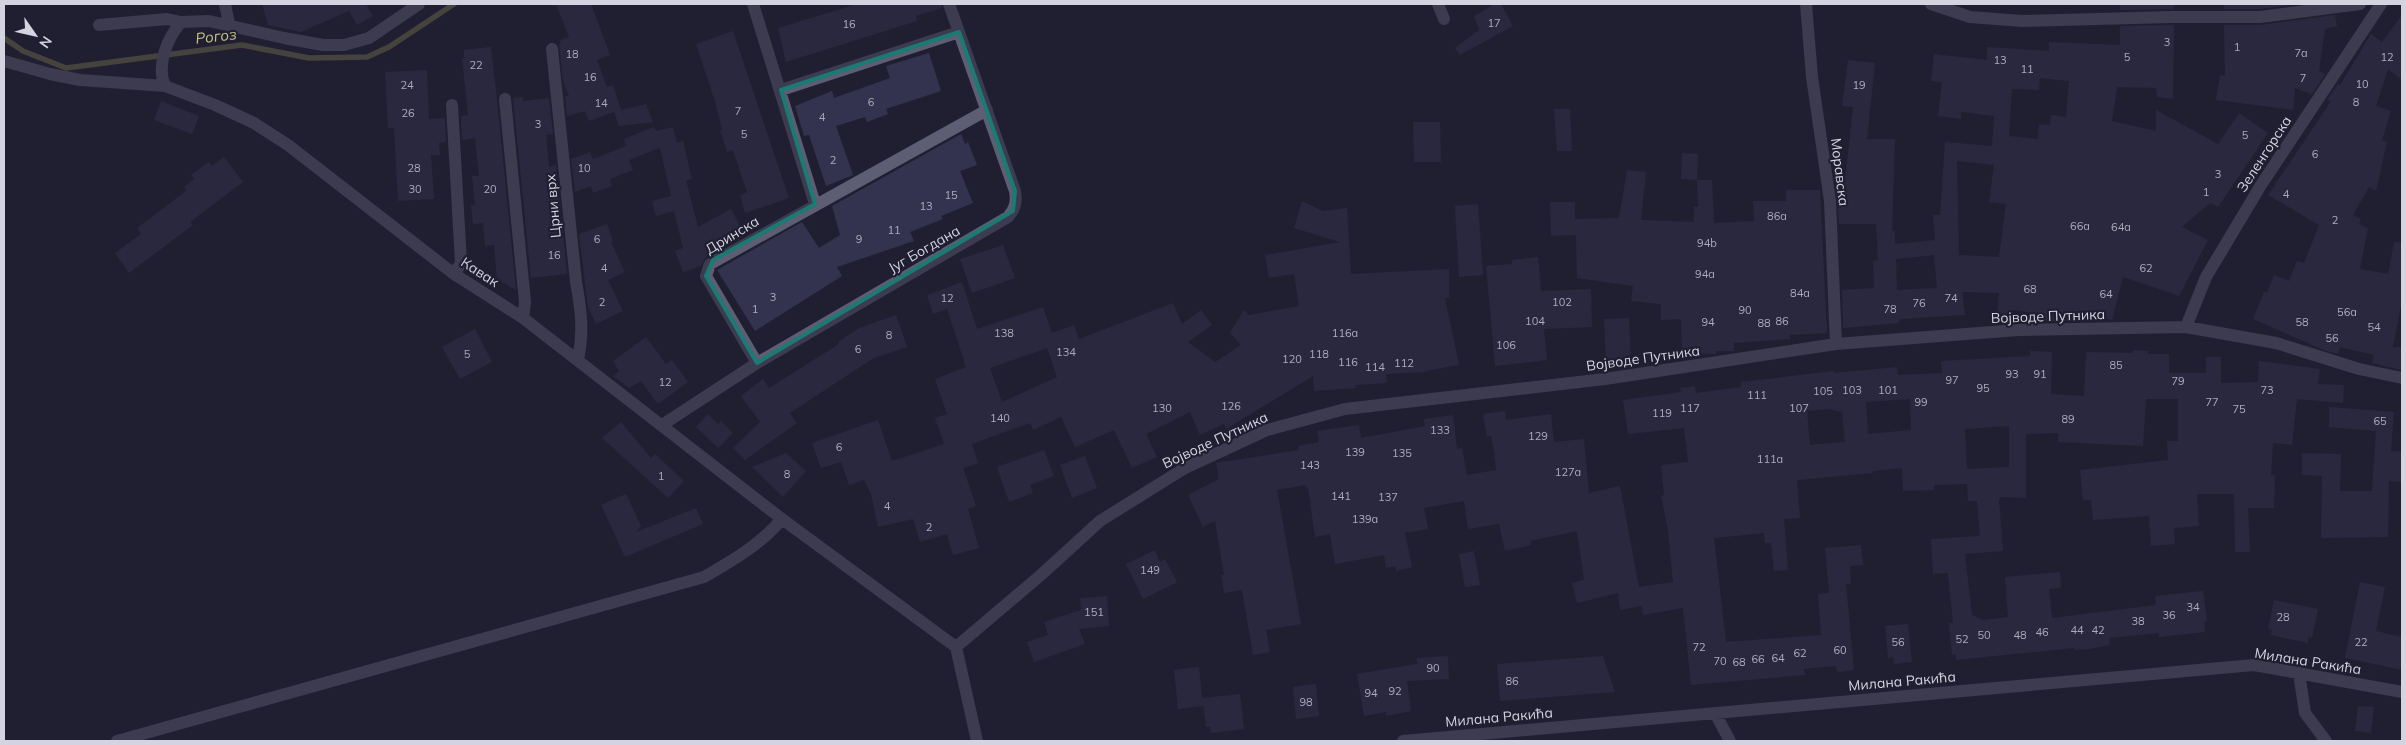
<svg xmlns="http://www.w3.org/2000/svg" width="2406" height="745" viewBox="0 0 2406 745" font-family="Mulish,sans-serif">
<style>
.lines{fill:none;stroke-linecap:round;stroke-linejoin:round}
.stream{stroke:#73704e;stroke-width:5.5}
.building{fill:#34334f;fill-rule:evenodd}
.minor{stroke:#5d5d73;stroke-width:12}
.marked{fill:none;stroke:#197b74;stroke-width:4;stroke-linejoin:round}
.labels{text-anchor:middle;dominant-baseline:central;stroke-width:4.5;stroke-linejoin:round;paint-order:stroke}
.number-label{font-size:11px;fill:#acacbc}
.street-label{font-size:14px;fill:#d4d4e1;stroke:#201f32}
.water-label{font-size:15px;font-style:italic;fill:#c6c185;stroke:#201f32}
</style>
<rect width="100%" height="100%" fill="#201f32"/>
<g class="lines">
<path class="stream" d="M4,38l19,13 43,17 176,-23 67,13 58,-1 22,-10 65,-43"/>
</g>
<path class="building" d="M262,4h104l7,12 -16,9 -8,-14 -48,21 -33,-7z
M556,4h35l19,51 -13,5 10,27 6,-2 8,25 25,-6 7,18 -34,4 -5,-14 -25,9 -4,-10 -18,5 -2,-20h4l-6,-15 -4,-37 2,-1 -1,-3 9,-3z
M857,4h84l1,4 -26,8 1,5 -131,41 -8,-34z
M1495,4h6l12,22 -53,29 -5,-7 24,-18 -5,-14z
M2120,4h54v5l-54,1z
M2224,4h75l-40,5h-35z
M2335,15l2,11 -12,3 -6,42 6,3 -13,20 -17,-6 -2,22 -77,-10 4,-25 5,1 -1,-51h37z
M2402,15v65l-14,-11 -12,37 15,5 -9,29 5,2 -11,49 -7,-4 -16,28 8,4 -2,5 9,4 -8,41 28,5 6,-32h8v58l-9,47h9v23l-30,-7 2,-8 -34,-8 -2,7 -14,-4 -71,-31 11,-27 3,1 7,-18 15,6 8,-20 7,2 15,-38 -51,-30 63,-94 -4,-1 11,-16 2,1 31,-51 11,8z
M2174,25l-1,74 -16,-2 -1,-9 -39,-1 -5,34 44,10v-21l62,34 21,-31 29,20 -50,74 -8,-4 -28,24 26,13 -29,56 -56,-19 -11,43 -33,-7 -1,8h-26l-8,-1 1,-6 -33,-4 -1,9 -14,-2 2,-24 -37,-1 3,23 -66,4v4l-56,5 -1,-38 32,-2 -1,-27 5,-1 -2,-36h-37l-2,-34h7l9,-83 -11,-1 6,-46 27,3 -8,76h28l-3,92h3v13l40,-4 -2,-25h7l5,-73 47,4 2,-30 -33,-4v7l-23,-3 4,-34 -11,-1 3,-27 53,6v-13l62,4v-9l71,3v-19zM2040,78l29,3 -3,36 -15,-2 -1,10 -11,-1 -1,15 -29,-3 3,-47 27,1zM1957,161l37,4 -5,37 17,2 -7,53 -40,-2zM1934,255l3,33 -40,2 -1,-31z
M733,31l56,167 -44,15 -5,-18 7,-3 -14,-42 -6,2 -7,-22 2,-1 -6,-24 -20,-61z
M491,47l6,53 19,190 -19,-11 -3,-34 -9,1 -2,-23 -10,1 -2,-19h4l-3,-29h7l-4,-38 -13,2 -1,-24 7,-1 -6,-57h2v-8z
M929,53l12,38 -55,18 2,5 -21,8 -2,-5 -29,9 17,49 -27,11 -17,-51 -5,1 -9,-30 37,-15 2,7 56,-20 -4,-12z
M427,70l2,49 16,-1 1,24 -7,1 1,12h-9l3,44 -36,2 -4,-73h-6l-3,-56z
M523,97v4l26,-3 4,36 -7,1 3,32 7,-2 11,109 -36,4 -18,-180z
M161,101l38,15 -7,18 -38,-14z
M1554,109h16l2,42h-15z
M1413,122h27l1,40h-27z
M654,127l2,4 17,-4 4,16 6,-2 9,38 -6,1 12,47 33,-18 14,26 -39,22 -5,9 -18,6 -8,-21 8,-3 -9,-37 -18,5 -4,-15 19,-5 -11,-48 -31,12 4,10 -23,9 2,7 -19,7 -2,-7 -16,6 -4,-33 19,-7 3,7 33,-13 -2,-7z
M961,134l4,10 3,-2 9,23 -17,6 13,32 -32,13 2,3 -33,13 4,9 -77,26 5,9 -87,55 -38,-61 85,-48 17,26 21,-13 -8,-29z
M1682,153l16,1 -1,26 -16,-1z
M224,157l19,25 -53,40 3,3 -64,48 -14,-20 26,-19 -4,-6 49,-37 -2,-4 10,-8 -3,-4 18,-13 3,4z
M1627,170l19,2 -5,48 53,2v-15h4l-1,-27h15l2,43 40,-2 -1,-20h33v-11h34l7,143 -37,2v4l-56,4v8h-18v3l-34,-1 -1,-34 -20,1v-16l-30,-3 2,-15 -56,-8 -1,-43 -25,1 -1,-34h25v17l44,-1z
M1302,201l21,10 24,-3 4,66 98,-5v29h-4l14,67 -33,6v1l-40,2 1,9 -32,2 1,3 -42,3 -1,-15 -87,53 -2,-5 -24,11 -10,-23 -44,22 11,23 -25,11 -18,-38 -39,17 -14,-30 -28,13 -3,-7 -58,21 6,19 -15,5 13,38 -8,3 11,39 -26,7 -6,-21 -27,8 -7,-23 -35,8 -7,-33 -7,-14 -15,5 -8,-23 -20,6 -9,-25 66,-23 14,41 52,-17 -9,-26 12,-4 -12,-35 31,-12 -19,-58 -14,5 -6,-19 35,-13 15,47 66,-22 9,26 22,-8 5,14 94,-36 9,21 19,-14 11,15 -24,17 27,20 26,-17 -11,-12 14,-23 5,5 50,-9 -5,-32 -25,4 -4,-23 75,-13 -46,-14zM1047,348l10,29 -55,25 -12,-34z
M1478,204l5,71 -24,2 -4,-71z
M607,224l6,17 -2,1 14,30 -17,8 15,31 -27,13 -8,-17 -9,-73z
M1003,245l12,33 -43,15 -12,-34z
M1538,257l3,34 50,-2 1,38 -48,2 3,31 -52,6 -9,-100 26,-2v-4z
M896,315l11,32 -35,12 -82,54 7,10 -52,37 -12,-12 27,-26 -19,-26 22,-17 6,9 70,-44 -1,-2 21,-14z
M1629,318l2,45 -25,1 -2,-45z
M475,329l17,33 -32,17 -18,-32z
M646,337l20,27 6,-4 16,22 -30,22 -17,-23 -12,7 -16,-12 6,-5 -6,-10z
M2133,350l15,1v3h21v19h37v-16h15v26l37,-1 1,-21 61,8 -2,15 26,1 -1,18 -46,-4 -5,46 -19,-2 -2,32h4l-1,33h-26l2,44h-15l-1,-58h-37l2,32 -25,2 1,16 -24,2 -2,-30 -56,4 -2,-20h-8l-3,-30 88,-10 -1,-19h11v-42h-32l-3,47 -85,-4v-9l-32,1v64l-25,-1 -2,3 4,51 -38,3 7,61 11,5 25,-3 -3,-40 55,-5 1,16 -12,1 3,29 104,-13 -1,-9 48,-5 4,30 -3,1 1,10 -46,5v-4l-50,5 1,7 -21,4 -15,1v-2l-118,12v-6l-4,1 -3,-32h4l-5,-50 -15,1 -2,-35 49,-3 -3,-35h-9l-1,-17 -33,1v5l-31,1 -1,-23 -29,3v2l-76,7 3,38 -16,1 4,51 -14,1 -3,-28h-6l-1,-10 -50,5 12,104 95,-7 -3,-41 11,-1 -4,-45 36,-3 2,20 -13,1 1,18h-5l8,86 -17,2 -1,-6 -32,3 1,6 -114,10 -8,-77 -40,7 -1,-9 -22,4 -2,-17 -41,10 -5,-20 12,-3 -7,-49 -47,10 1,4 -26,6 -6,-27 -31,5 -4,-28 -40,7 4,21 -23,4 7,34 -16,4 -1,-5 -9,2 -2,-13 -49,9 -5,-30 -15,3 -7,-50 -2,1 -1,-3 -28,5 24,134 -35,6 4,22 -17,3 -11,-65 -18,3 -3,-18h3l-9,-54 -12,6 -15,-32 31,-16 -3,-16 83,-13v-4l20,-4 -2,-11 42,-6 2,13 64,-12 -1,-7 29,-4 4,34 5,-1 5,27 29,-5 -2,-19 -3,-15 -4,1 -4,-23 22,-3 1,9 45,-6 3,28 30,-3 5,54 31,-7 19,101 34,-5 -5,-52 -7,-34 3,-1 -3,-30 27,-3 -4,-34 -56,6 -5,-34 58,-8 -1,-4 15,-2 1,7 45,-6v-5l93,-11v2l63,-6 1,8 44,-2 -1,-12 89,-5v-5l22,1 -1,42 33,2 2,-44 47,1zM1910,399l1,31 -43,4 -2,-32zM1829,409l13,3 3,30 -35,3 -3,-34zM2009,426v41l-42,2 -2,-40z
M2329,407l65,5 -3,39 11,1v30l-13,-1 -1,56 -67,1 1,-62 -20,-1v-22l39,1 -1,37h32l4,-60 -47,-4z
M708,414l10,10 3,-3 12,12 -15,15 -22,-21z
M621,422l30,36 4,-4 29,27 -16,17 -66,-60z
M1044,450l10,26 -24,9 3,8 -24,9 -12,-35z
M786,453l20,18 -23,26 -31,-30z
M1085,456l12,32 -25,10 -12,-33z
M626,494l15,32 -5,6 60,-24 7,16 -78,33 -24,-52z
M1155,550l5,12 5,-3 12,23 -34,17 -17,-35z
M1474,551l6,34 -15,2 -6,-33z
M2360,582l25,5 -9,44 26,6v33l-57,-12z
M1107,596l2,30 -30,3 6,15 -51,18 -7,-20 21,-7 -4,-13 37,-12 -1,-12z
M2274,600l44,9 -6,29 -3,-1 -1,6 -37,-8 1,-5 -4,-1z
M1908,624l4,38 -18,2 -1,-7 -5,1 -3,-32z
M1448,656l1,23 -42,2 4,30 -25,5v-4l-22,4 -7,-42 60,-10v-6z
M1603,656l12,36 -115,9 -3,-37z
M1199,667l3,31 38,-4 4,35 -33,4 -1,-6h-4l-3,-25v4l-25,3 -4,-39z
M1316,684l3,32 -23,3 -3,-32z
M2358,706l16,1 -3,26 -16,-2z"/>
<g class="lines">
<path class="minor" d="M225,4l4,20
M753,4l62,200
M1438,4l6,15
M1806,4l6,73 18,124 6,143
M1931,4l39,13 52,4 149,-4h89l100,-13
M181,22c-14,17 -25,43 -16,64l50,19 39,18 34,22 166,129 69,44 259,201 174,128 21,94
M99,25l68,-6 14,3 28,-1 75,17 39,7h21l25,-7 50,-34
M552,49l24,233c5,27 8,50 2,77
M4,61l46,13 30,6 85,6
M781,90l178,-58
M505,99l20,203 -2,16
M452,105l9,158 -7,11
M2186,327l20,-50 55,-92 120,-181
M757,363l-51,-87 4,-12 277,-154
M662,425l95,-62 251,-146c7,-8 9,-15 7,-26l-66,-187
M956,647l86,-73 58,-53 85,-53 82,-38 78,-21 260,-30 231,-35 182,-14 168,-3 90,16 83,26 43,9
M2299,673l6,40 21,28
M1715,713l15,28
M117,741l587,-164c29,-17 56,-32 78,-58
M1403,741l851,-76 148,27"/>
</g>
<path d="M0 0H2406V745H0ZM959,32l56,159 -2,20 -256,152 -51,-87 7,-16 102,-56 -34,-114z" fill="#201f32" fill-opacity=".55" fill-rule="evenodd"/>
<path class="marked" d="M959,32l56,159 -2,20 -256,152 -51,-87 7,-16 102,-56 -34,-114z"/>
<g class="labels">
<g class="number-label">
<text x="1494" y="23">17</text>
<text x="849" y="24">16</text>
<text x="2167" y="42">3</text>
<text x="2237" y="47">1</text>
<text x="2301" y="53">7a</text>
<text x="572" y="54">18</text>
<text x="2127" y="57">5</text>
<text x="2387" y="57">12</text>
<text x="2000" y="60">13</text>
<text x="476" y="65">22</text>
<text x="2027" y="69">11</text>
<text x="590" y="77">16</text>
<text x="2303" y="78">7</text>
<text x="2362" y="84">10</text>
<text x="407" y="85">24</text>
<text x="1859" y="85">19</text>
<text x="871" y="102">6</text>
<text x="2356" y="102">8</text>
<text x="601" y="103">14</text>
<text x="738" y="111">7</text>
<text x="408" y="113">26</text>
<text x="822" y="117">4</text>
<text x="538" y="124">3</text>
<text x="744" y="134">5</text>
<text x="2245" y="135">5</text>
<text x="2315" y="154">6</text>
<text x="833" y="160">2</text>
<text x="414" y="168">28</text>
<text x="584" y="168">10</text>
<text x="2218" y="174">3</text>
<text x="415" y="189">30</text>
<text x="490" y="189">20</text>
<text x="2206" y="192">1</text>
<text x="2286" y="194">4</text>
<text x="951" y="195">15</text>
<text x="926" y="206">13</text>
<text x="1777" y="216">86a</text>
<text x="2335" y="220">2</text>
<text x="2080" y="226">66a</text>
<text x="2121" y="227">64a</text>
<text x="894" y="230">11</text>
<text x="597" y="239">6</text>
<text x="859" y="239">9</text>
<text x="1707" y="243">94b</text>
<text x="554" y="255">16</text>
<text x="604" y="268">4</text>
<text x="2146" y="268">62</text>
<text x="1705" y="274">94a</text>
<text x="2030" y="289">68</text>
<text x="1800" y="293">84a</text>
<text x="2106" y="294">64</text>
<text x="773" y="297">3</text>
<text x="947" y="298">12</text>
<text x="1951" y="298">74</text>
<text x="602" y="302">2</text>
<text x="1562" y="302">102</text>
<text x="1919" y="303">76</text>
<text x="755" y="309">1</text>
<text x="1890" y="309">78</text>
<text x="1745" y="310">90</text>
<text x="2347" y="312">56a</text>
<text x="1535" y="321">104</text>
<text x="1782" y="321">86</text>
<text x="1708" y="322">94</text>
<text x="2302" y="322">58</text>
<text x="1764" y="323">88</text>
<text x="2374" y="327">54</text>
<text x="1004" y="333">138</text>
<text x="1345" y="333">116a</text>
<text x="889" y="335">8</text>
<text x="2332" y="338">56</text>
<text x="1506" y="345">106</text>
<text x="858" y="349">6</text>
<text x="1066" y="352">134</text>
<text x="467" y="354">5</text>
<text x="1319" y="354">118</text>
<text x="1292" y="359">120</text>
<text x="1348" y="362">116</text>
<text x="1404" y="363">112</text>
<text x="2116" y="365">85</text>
<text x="1375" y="367">114</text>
<text x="2012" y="374">93</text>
<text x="2040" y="374">91</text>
<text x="1952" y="380">97</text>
<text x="2178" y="381">79</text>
<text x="665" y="382">12</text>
<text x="1983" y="388">95</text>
<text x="1852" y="390">103</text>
<text x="1888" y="390">101</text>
<text x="2267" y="390">73</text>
<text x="1823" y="391">105</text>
<text x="1757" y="395">111</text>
<text x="1921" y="402">99</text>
<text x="2212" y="402">77</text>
<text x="1231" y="406">126</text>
<text x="1162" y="408">130</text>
<text x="1690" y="408">117</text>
<text x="1799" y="408">107</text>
<text x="2239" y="409">75</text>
<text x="1662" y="413">119</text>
<text x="1000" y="418">140</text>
<text x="2068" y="419">89</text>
<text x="2380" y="421">65</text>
<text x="1440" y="430">133</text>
<text x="1538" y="436">129</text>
<text x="839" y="447">6</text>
<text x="1355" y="452">139</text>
<text x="1402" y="453">135</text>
<text x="1770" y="459">111a</text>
<text x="1310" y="465">143</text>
<text x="1568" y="472">127a</text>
<text x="787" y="474">8</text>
<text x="661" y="476">1</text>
<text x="1341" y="496">141</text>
<text x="1388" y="497">137</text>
<text x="887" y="506">4</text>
<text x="1365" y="519">139a</text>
<text x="929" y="527">2</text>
<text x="1150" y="570">149</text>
<text x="2193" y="607">34</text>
<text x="1094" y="612">151</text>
<text x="2169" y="615">36</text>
<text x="2283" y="617">28</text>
<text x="2138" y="621">38</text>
<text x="2077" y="630">44</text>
<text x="2098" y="630">42</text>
<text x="2042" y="632">46</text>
<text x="1984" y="635">50</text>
<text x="2020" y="635">48</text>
<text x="1962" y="639">52</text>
<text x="1898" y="642">56</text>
<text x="2361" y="642">22</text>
<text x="1699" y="647">72</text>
<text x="1840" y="650">60</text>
<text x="1800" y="653">62</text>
<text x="1778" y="658">64</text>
<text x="1758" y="659">66</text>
<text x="1720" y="661">70</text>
<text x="1739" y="662">68</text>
<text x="1433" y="668">90</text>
<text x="1512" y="681">86</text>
<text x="1395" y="691">92</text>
<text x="1371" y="693">94</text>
<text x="1306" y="702">98</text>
</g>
<g class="street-label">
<text transform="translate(2264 154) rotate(-57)">Зеленгорска</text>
<text transform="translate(1840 172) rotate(83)">Моравска</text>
<text transform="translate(553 206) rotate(-95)">Црни врх</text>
<text transform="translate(732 235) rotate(-31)">Дринска</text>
<text transform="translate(924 249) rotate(-30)">Југ Богдана</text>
<text transform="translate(480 272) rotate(33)">Кавак</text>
<text transform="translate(2048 316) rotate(-2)">Војводе Путника</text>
<text transform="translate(1643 358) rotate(-8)">Војводе Путника</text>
<text transform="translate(1215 440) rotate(-25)">Војводе Путника</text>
<text transform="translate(2308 661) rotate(9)">Милана Ракића</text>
<text transform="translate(1902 681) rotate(-5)">Милана Ракића</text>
<text transform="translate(1499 717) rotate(-5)">Милана Ракића</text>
</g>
<g class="water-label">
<text transform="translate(216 36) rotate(-6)">Рогоз</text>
</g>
</g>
<rect width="2406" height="745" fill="none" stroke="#d4d4e1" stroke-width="10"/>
<g transform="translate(35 35) rotate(124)" stroke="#201f32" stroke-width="4" paint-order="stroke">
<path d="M0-4L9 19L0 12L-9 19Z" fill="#d4d4e1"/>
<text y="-8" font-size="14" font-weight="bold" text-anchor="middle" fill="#d4d4e1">N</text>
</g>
</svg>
